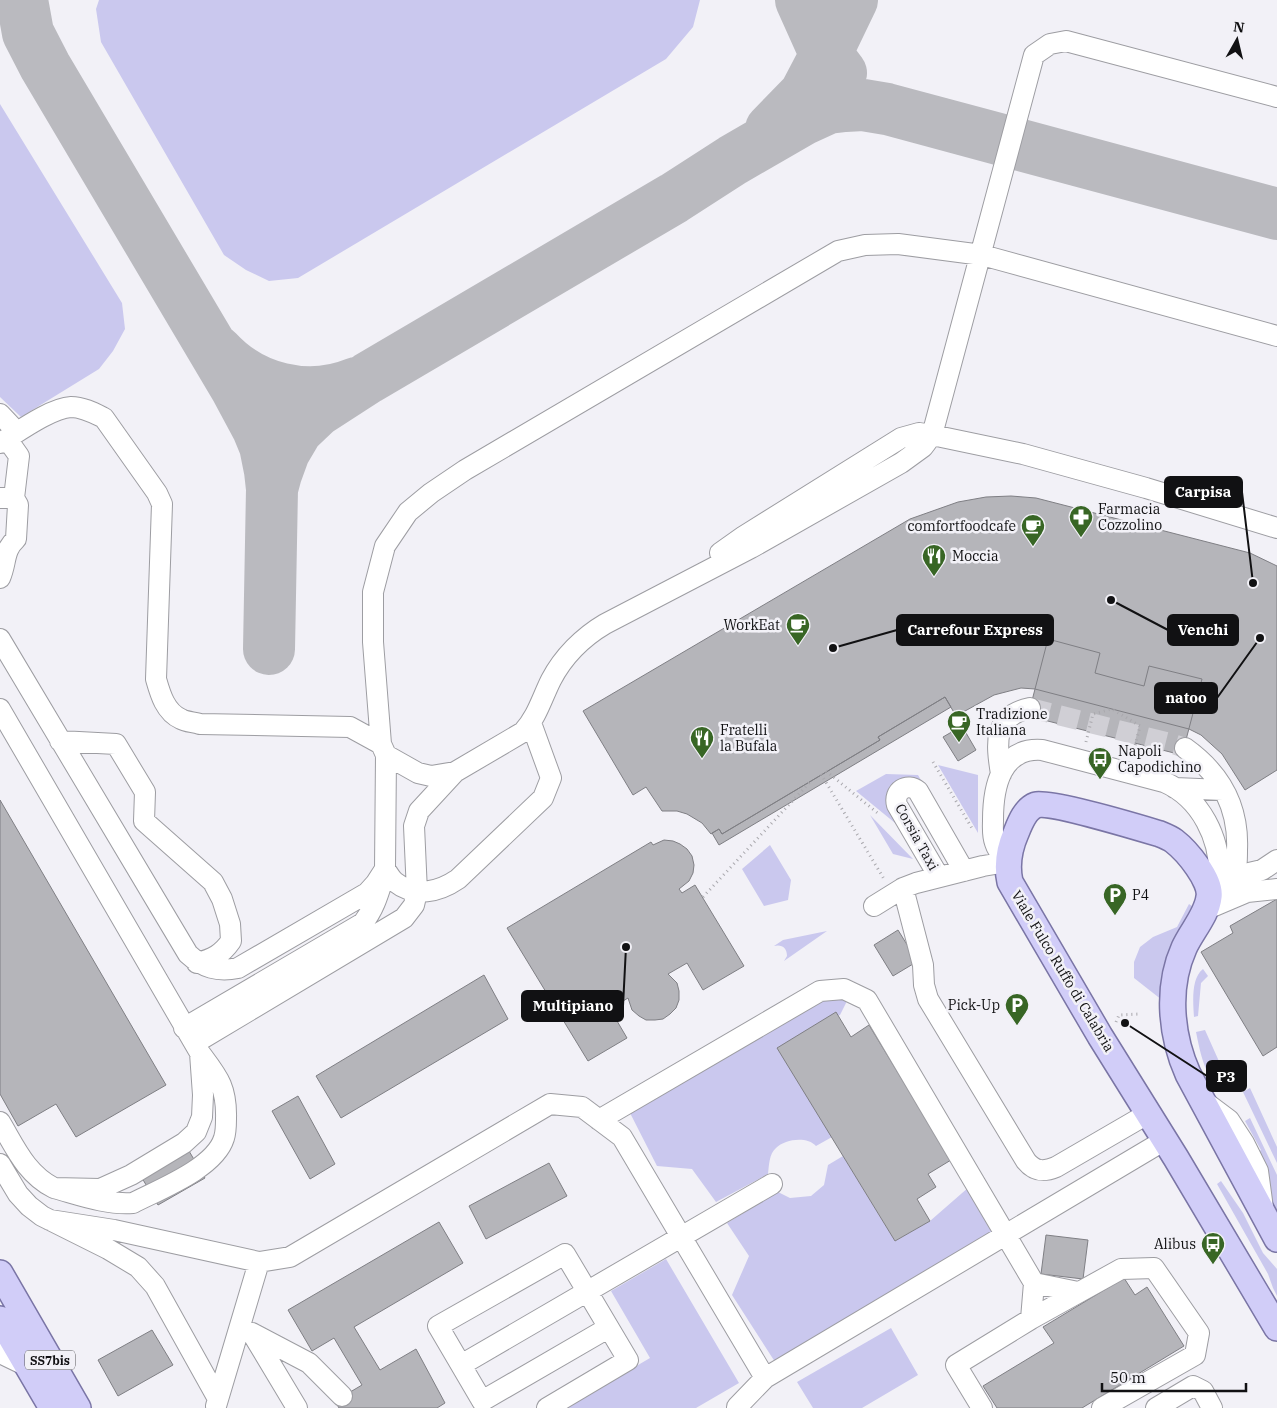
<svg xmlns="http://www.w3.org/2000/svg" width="1277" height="1408" viewBox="0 0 1277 1408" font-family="'IBM Plex Serif',serif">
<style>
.green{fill:#cac8ee}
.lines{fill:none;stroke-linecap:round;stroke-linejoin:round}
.taxiway{stroke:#bababf;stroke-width:52}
.building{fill:#b5b5ba;stroke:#7f7f84}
.minor-tunnel{stroke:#d0cfd5;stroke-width:20;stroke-dasharray:20 10;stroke-linecap:butt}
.minor-casing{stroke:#9d9da2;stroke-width:22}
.major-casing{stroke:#7a75a5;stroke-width:28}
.path{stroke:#a9a8ad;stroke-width:3;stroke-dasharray:1 4;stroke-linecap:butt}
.minor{stroke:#fff;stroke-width:20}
.major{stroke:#d1cdf8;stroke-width:25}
.labels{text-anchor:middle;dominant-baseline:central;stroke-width:5;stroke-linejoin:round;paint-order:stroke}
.shield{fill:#f2f1f7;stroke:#545457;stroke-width:1}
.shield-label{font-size:12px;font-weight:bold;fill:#111113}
.poi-label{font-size:14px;fill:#111113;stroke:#f2f1f7;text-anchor:start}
.street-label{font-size:14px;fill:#111113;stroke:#f2f1f7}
.leader{fill:none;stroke:#111113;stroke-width:2}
.callout-dot{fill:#111113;stroke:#f2f1f7;stroke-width:2}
.callout{fill:#111113;stroke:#111113;stroke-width:2}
.callout-label{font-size:15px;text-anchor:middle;font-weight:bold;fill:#fff}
</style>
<rect width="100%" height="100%" fill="#f2f1f7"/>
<path class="green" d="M99,0h601l-7,27 -27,32 -368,219 -29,3 -23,-11 -22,-15 -123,-213 -5,-33z
M0,104l122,199 3,26 -12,22 -14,18 -78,48 -21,-20z
M938,765l40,10v58z
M886,774l32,1 8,14 -20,-9v52l-50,-41z
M870,815l43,44 -20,-5z
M770,845l21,35 -3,20 -24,6 -22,-37z
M1189,904l3,2 -18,35 -12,59 -28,-22v-16l6,-15 13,-10 24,-10z
M827,931l-43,30 3,-5c0,-8 -5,-12 -13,-10l9,-6z
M1203,969l5,7 -7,7 -3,33 -4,1c-1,-15 -3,-39 9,-48z
M848,999l-8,16 -32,14 24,108 -16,9c-9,-10 -31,-7 -40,2 -7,6 -7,17 -8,26l-52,28 -24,-33 -35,-3 -28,-55 192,-110z
M1205,1030l17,38c11,-3 13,4 18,13 -6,3 -12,7 -19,5 -16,-4 -22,-40 -25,-54z
M1250,1088l27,59v16l-34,-71z
M1250,1118l27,57v40l-3,-7 -6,-30 -12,-25 5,-3 -16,-29z
M843,1156l52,85 35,-20 39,-34 24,39 -3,9 -213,130 -45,-70 17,-39 -22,-33 51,-31 12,6 21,-2 13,-11 4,-20z
M1221,1181l22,32 20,40 14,16v27l-4,-8 -5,-14 -51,-90z
M666,1259l73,124 -43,25h-131l85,-50 -39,-67z
M891,1328l27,47 -56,33h-49l-16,-26z"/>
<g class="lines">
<path class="taxiway" d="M22,0l6,33 17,33 191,322 22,41 7,17 5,25 2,18 -3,160
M801,0l22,49 18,24
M771,129l34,-35 21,-40 26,-54
M217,351c35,38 90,52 139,32
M272,489l4,-15 8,-22 13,-22 20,-19 51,-33 306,-180 59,-38 71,-41 24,-11 17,-2 18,-1 24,4 390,105"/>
</g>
<path class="building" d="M1011,496l25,2 214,55 27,13v204l-32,20 -23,-36 -21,-19 -12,-6 -154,-40 -14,-1 -27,7 -38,21 -11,-19 -67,40 2,3 -158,94 -3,-5 -8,5 -9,-11 -15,-9 -10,-3h-15l-16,-24 -13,8 -50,-84 327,-192 48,-17 28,-5z
M1048,639l52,14 -5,20 22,6 27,7 5,-20 53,13 -20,76 -154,-39z
M945,697l6,10 -232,138 -7,-12 7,-4 3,5 158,-94 -2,-3z
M962,726l14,24 -18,11 -15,-24z
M0,800l166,285 -90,52 -20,-33 -38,22 -18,-32z
M664,840l9,1 7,3 7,5 5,7 2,9 -1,8 -4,8 -10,8 3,4 13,-8 49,81 -41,24 -16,-27 -19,11 9,9 2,8v9l-3,8 -6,6 -7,5 -8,1h-9l-7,-4 -7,-6 -4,-12 -18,11 17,29 -39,23 -81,-133 144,-86 2,3z
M1277,899v148l-14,9 -62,-104 32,-19 -3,-7z
M898,930l16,26 -1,8 -20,12 -19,-31z
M484,975l24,44 -167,99 -25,-42z
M836,1012l15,25 18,-12 82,135 -23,14 8,13 -19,12 13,22 -35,20 -118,-193z
M298,1096l37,68 -25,15 -38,-68z
M189,1151l16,27 -47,27 -16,-27z
M549,1163l18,33 -81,43 -17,-33z
M439,1222l24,41 -109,64 26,43 36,-21 29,54 -8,5h-98l-4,-7 27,-16 -28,-47 -22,13 -24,-41z
M1046,1235l42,5 -5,39 -42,-5z
M1124,1278l11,17 12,-8 37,59 -102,62h-85l-14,-22 71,-43 -11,-16z
M152,1330l21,35 -55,31 -20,-36z"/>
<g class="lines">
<path class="minor-tunnel" d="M1030,708l140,35 15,5"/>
<g class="minor-casing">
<path id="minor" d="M0,414l17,18
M7,439l12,17 -5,42
M0,443c18,-11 51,-35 71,-36 12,0 23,6 33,11l53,75 5,11 -6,175c4,14 9,33 25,40 5,3 13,3 19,5l150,3 31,17
M0,498h14l4,7 -2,34c-13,12 -9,23 -16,39
M720,553l24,-17 157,-98 18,-5 13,2 91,19 123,34 131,40
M0,639l188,315c15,14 30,18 50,14l129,-75 9,-10 9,-14
M0,709l200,344
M531,723l20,55 -8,20 -85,81c-19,13 -43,19 -63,3 -4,-3 -7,-9 -10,-13l1,-114 -5,-11 -8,-102v-50l12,-46 23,-34 23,-19 34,-23 373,-219 27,-6 33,-1 84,11 295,81
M60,741l56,3 29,48 -1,29
M1185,748c35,25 54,59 52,102 0,9 0,20 -4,27 -3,8 -11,16 -16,23
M386,755l32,18 13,3 24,-4
M1001,774c-5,-31 -8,-58 29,-66
M1175,788l48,2
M144,821l69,61 9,17 8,25 1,17c-9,13 -18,18 -34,22
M1007,862c-5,-6 -10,-12 -12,-19 -3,-8 -2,-16 -2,-23 0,-33 8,-73 49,-70l122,32c37,16 57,57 55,96 -1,9 -4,18 -7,27
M939,877l-42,-72c-4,-14 10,-23 21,-14l46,80
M1223,879l39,-9 15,-10
M903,888l20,77 1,20 4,14 98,162c9,11 18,11 30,6l93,-54
M874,906l29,-18 13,-5 67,-17 24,-4
M1214,906l33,-14 30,-3
M184,1028l179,-105c11,-14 15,-28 20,-44
M195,1043l209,-125 10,-13 3,-13 -3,-66 5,-15 36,-39 68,-40c14,-15 19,-34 28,-52 12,-23 32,-43 54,-56l146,-76 150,-85 22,-16 9,-12 102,-380 16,-11 16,-3 211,56
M200,1053c18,24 27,34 26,66 0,5 0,13 -2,19 -9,30 -64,51 -91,65 -27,2 -53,-8 -79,-15l46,1 31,-14 53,-32 12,-11 6,-15 1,-22z
M1205,1102l24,18 15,23 14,28 5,37
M599,1120l221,-129 24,-2 23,11 167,283 -3,36
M0,1122c15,25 26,52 54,66
M0,1164l18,30 11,12 13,10 66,33 30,18 17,19 63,113
M50,1220l64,10 145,32 31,-5 260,-153 32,3 40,30 143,241
M1034,1283l44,9
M252,1333l57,30 33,33
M252,1333l45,75
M0,1353l27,13
M461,1365l311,-181
M216,1406l43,-144
M737,1407l28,-29 400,-238
M547,1408l81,-48 -63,-106 -127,72 44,75 126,-73
M982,1408l-26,-43 75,-46 90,-50 33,-1 45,65 -4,22 -93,53
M1156,1408l37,-22 10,5 9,17"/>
</g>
<g class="major-casing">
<path id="major" d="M1277,1239l-89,-165c-17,-38 -22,-86 -4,-126 7,-16 23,-33 25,-51 3,-16 -22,-46 -35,-56 -4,-3 -9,-5 -14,-7 -20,-6 -109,-33 -124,-29 -11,4 -16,18 -20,28 -7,16 -10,31 -6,49l90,154 76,122 101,170
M0,1273l78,135
M0,1319l52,89"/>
</g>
<path class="path" d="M1086,742l7,-28 19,-5 28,17 -7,28
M933,762l40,68
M826,771l54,44
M821,774l63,105
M703,897l108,-116
M1116,1022l3,-7 20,-1"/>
<use href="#minor" class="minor"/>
<use href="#major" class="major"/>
</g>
<defs>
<g id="pharmacy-pin" transform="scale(1.25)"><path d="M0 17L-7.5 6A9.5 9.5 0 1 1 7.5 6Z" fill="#386625" stroke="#f2f1f7"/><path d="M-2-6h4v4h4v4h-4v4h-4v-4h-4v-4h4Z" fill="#fff"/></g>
<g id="cafe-pin" transform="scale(1.25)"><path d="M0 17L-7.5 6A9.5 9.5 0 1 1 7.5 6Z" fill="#386625" stroke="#f2f1f7"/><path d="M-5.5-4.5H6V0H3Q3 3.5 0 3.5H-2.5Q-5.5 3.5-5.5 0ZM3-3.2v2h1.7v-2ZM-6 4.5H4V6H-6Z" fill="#fff"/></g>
<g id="restaurant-pin" transform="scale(1.25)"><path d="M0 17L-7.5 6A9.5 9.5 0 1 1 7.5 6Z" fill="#386625" stroke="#f2f1f7"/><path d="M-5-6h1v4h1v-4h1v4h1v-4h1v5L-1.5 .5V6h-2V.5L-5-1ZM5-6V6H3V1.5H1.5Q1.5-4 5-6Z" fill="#fff"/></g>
<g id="bus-pin" transform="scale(1.25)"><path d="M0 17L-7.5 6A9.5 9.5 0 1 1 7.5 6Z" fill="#386625" stroke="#f2f1f7"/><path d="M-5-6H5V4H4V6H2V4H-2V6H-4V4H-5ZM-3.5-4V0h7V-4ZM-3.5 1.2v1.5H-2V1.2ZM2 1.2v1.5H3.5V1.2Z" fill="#fff"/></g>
<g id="parking-pin" transform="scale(1.25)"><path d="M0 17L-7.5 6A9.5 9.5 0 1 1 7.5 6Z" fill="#386625" stroke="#f2f1f7"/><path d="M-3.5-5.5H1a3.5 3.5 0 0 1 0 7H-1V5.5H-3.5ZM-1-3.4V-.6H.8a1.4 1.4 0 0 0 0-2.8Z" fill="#fff"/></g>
</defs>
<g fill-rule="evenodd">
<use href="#pharmacy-pin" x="1081" y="517"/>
<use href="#cafe-pin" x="1033" y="526"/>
<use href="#restaurant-pin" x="934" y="556"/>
<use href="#cafe-pin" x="798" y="625"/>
<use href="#cafe-pin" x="959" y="722"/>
<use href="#restaurant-pin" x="702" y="738"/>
<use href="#bus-pin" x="1100" y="759"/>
<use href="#parking-pin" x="1115" y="895"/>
<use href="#parking-pin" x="1017" y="1005"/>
<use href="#bus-pin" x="1213" y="1244"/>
</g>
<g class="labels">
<rect class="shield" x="25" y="1350.5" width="50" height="19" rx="4"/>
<g class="shield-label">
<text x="50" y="1360">SS7bis</text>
</g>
<g class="poi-label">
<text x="1098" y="509">Farmacia<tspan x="1098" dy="16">Cozzolino</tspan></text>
<text x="1016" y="526" text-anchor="end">comfortfoodcafe</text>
<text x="952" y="556">Moccia</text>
<text x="780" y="625" text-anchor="end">WorkEat</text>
<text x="976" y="714">Tradizione<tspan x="976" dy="16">Italiana</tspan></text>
<text x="720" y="730">Fratelli<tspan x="720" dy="16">la Bufala</tspan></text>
<text x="1118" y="751">Napoli<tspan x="1118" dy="16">Capodichino</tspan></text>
<text x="1132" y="895">P4</text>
<text x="1000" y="1005" text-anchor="end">Pick-Up</text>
<text x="1196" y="1244" text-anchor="end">Alibus</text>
</g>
<g class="street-label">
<text transform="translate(917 837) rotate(61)">Corsia Taxi</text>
<text transform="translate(1063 971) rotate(59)">Viale Fulco Ruffo di Calabria</text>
</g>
</g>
<path class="leader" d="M1253 583L1242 492M833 648L897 630M1111 600L1168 630M1260 638L1217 698M626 947L623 1006M1125 1023L1207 1076"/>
<g class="callout-dot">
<circle cx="1253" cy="583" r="5"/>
<circle cx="833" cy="648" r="5"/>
<circle cx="1111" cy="600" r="5"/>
<circle cx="1260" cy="638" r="5"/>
<circle cx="626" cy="947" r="5"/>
<circle cx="1125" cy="1023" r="5"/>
</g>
<g class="callout">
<rect x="1165" y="477" width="77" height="30" rx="5"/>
<rect x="897" y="615" width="156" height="30" rx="5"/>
<rect x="1168" y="615" width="70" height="30" rx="5"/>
<rect x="1155" y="683" width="62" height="30" rx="5"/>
<rect x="522" y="991" width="101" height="30" rx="5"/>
<rect x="1207" y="1061" width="39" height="30" rx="5"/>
</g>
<g class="callout-label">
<text x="1203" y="497">Carpisa</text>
<text x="975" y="635">Carrefour Express</text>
<text x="1203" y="635">Venchi</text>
<text x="1186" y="703">natoo</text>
<text x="573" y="1011">Multipiano</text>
<text x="1226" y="1082">P3</text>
</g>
<g transform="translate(1237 40) rotate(8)" stroke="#f2f1f7" stroke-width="4" paint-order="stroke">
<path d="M0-4L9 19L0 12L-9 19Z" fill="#111113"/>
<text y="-8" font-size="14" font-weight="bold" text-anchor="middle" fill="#111113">N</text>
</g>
<path d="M1102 1383v8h144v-8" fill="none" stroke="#111113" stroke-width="2.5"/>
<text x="1110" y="1383" font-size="15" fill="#111113" stroke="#f2f1f7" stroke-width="4" paint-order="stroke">50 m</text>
</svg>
